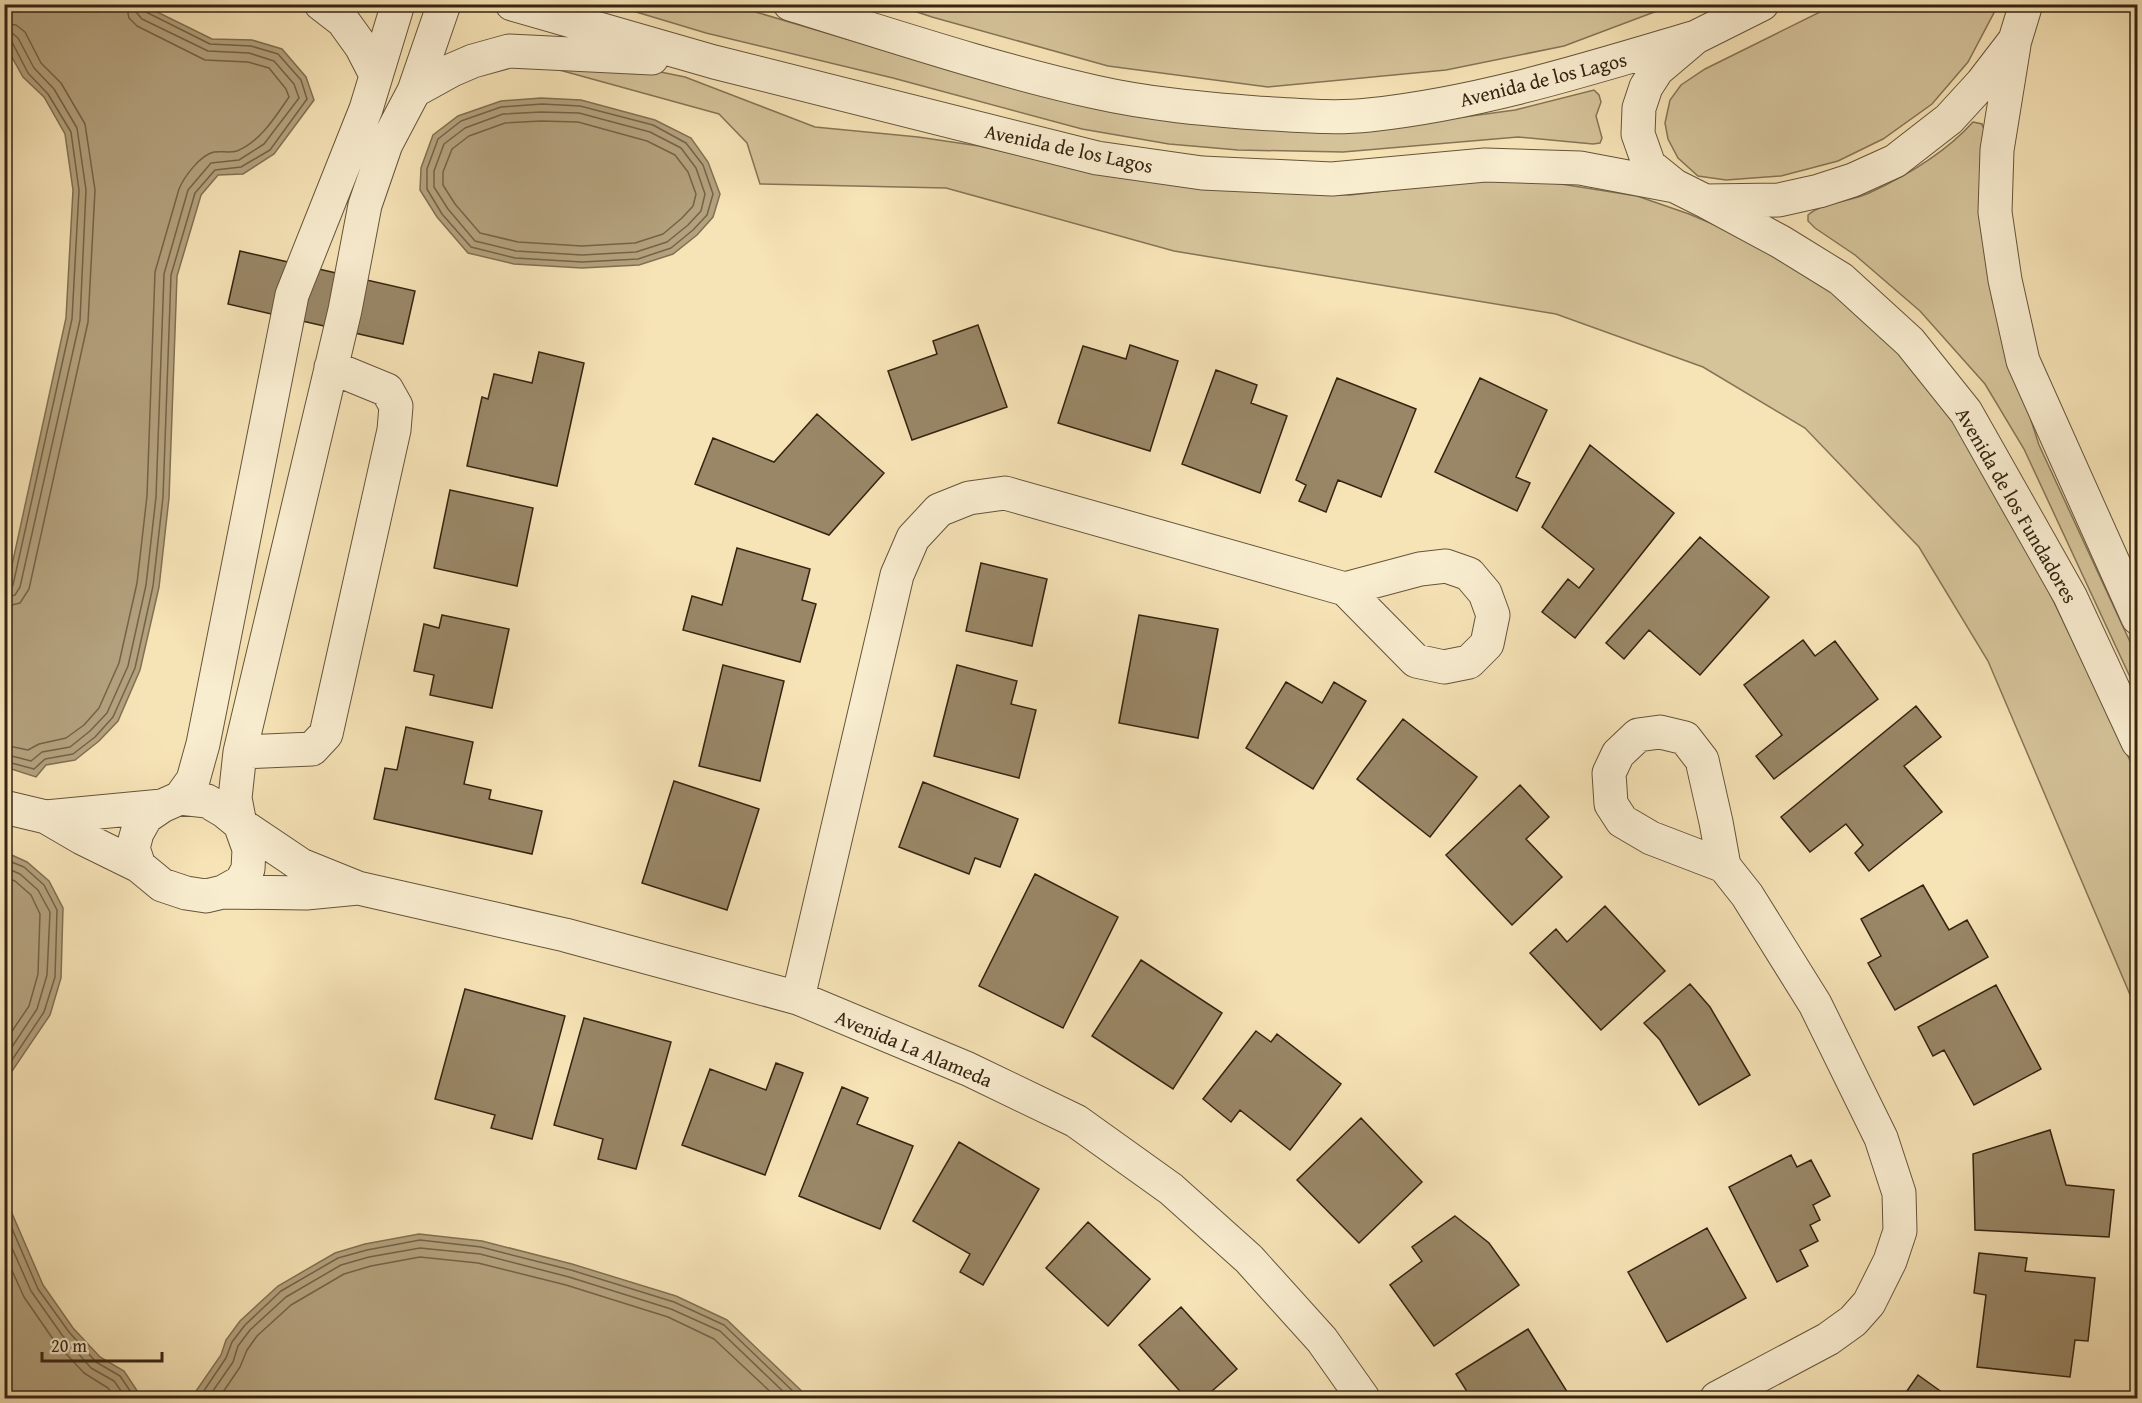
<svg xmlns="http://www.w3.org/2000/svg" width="2142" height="1403" viewBox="0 0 2142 1403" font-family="'Gentium Book Plus',serif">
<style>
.green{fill:#d5c39a;stroke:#857456;stroke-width:1.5}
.water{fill:#b4a27e;stroke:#817052;stroke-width:1.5}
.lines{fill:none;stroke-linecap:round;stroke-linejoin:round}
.shore{stroke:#746348;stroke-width:1.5}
.building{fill:#998767;stroke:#352411;stroke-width:1.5}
.minor-casing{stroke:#65543a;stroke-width:35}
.minor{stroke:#f9edd0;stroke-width:33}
.labels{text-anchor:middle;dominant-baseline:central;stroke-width:6;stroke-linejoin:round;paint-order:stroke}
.street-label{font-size:20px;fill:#352411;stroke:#f9edd0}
</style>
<rect width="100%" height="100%" fill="#f6e3b6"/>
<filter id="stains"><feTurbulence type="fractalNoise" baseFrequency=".00333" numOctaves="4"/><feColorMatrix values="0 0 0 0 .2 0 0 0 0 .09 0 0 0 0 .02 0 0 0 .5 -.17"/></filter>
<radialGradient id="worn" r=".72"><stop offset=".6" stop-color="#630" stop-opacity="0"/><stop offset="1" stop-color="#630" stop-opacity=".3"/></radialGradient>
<path class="green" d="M613,5h119l243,72 437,47 103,-14 79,-20 5,5 2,7 -5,14 6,22 -2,5 -7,1 -75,-7 -175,15 -105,-2 -69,-6 -87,-15 -189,-51 -187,-45z
M896,5h777l-109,41 -118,24 -178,17 -160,-21 -176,-49z
M1834,5l163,-1v3l-29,55 -36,42 -49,35 -45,22 -57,15 -55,4 -28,-4 -20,-18 -10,-19 -3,-16 5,-23 11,-15 24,-16z
M534,63l107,5 44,9 130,50 103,10 61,9 113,26 188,21 70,2 122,-14h70l95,15 52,18 76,32 69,46 66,56 58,75 71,127 108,225v236l-149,-350 -69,-114 -114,-119 -102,-61 -147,-53 -382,-63 -228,-63 -186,-4 -13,-41 -28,-29z
M1973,122l9,2 3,8 -2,23 9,144 47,146 98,212v35l-113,-243 -39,-65 -65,-73 -65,-56 -40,-27 -7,-7v-6c17,-14 42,-13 61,-22 37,-17 77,-41 104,-71z"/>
<path class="water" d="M5,4l138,1 69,34 40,1 30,9 24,28 8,23 -40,54 -31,20 -25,1 -17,20 -24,81 -8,222 -10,89 -19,83 -22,51 -19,20 -24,19 -29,5 -10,12 -31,-10v-170l61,-279 7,-128 -8,-56 -21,-37 -21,-20 -15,-27 -3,-13z
M541,98l40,2 74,20 36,18 17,24 12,32 -7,23 -16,18 -24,19 -34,11 -57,3 -68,-4 -46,-11 -31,-36 -17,-27 1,-22 12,-33 25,-19 43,-15z
M5,852l22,10 22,19 14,27 -2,70 -11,37 -40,59 -5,18z
M4,1195l39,90 30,43 27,29 24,14 18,27h-137z
M419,1234l63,7 90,23 104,32 51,24 82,78h-664l49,-4 27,-39 5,-15 14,-19 38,-35 57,-33 30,-9z"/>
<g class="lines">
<path class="shore" d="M4,23l12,2 9,7 16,31 20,20 24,41 10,66 -7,132 -59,267 -9,14 -16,4
M4,32l8,1 6,5 16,30 20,21 23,39 9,62 -6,130 -60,267 -5,8 -11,3
M4,40l8,2 16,31 20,21 23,38 8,58 -7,129 -59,266 -3,5h-6
M542,104l38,2 73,19 33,18 17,22 10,29 -6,21 -14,15 -22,18 -33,11 -56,3 -67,-4 -44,-11 -29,-33 -15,-25v-20l11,-30 23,-18 40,-14z
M541,112l38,1 71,19 31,16 15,20 9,26 -4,17 -13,14 -21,17 -31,10 -54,3 -66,-4 -41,-10 -27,-32 -14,-22v-16l10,-27 21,-16 38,-14z
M541,121l37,1 69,19 28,14 13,17 8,22 -3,12 -11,12 -19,16 -28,9 -53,3 -64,-4 -38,-9 -25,-29 -12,-19v-13l9,-23 17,-13 36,-13z
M4,745l24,5 11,-6 27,-6 18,-13 15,-17 20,-45 18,-80 10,-87 8,-224 24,-83c5,-12 21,-34 35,-37 7,-1 16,1 23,-1 23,-9 39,-35 52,-54l-3,-8 -17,-21 -21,-6 -43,-2 -68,-34 -8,-8 -3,-14
M4,754l27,7 11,-9 28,-5 20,-16 17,-18 21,-47 18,-81 10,-88 8,-223 24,-84 23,-27 28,-3 25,-16 35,-46 -5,-14 -20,-23 -25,-8 -41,-2 -66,-32 -6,-7 -1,-8
M4,761l30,8 11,-10 28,-5 22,-17 18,-20 22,-49 18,-82 10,-89 8,-222 24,-82 20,-23 26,-3 29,-17 37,-51 -6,-19 -23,-26 -27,-8 -41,-2 -64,-32 -4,-8
M4,859l20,8 20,18 13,25 -2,67 -11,35 -40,60
M4,867l16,7 18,16 12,22 -3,63 -10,34 -33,50
M4,877l11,4 16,14 9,19 -2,60 -9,32 -25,37
M4,1210l34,79 31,43 27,30 24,14 15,22
M4,1230l27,61 31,44 29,33 23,13 12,17
M4,1253l20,44 31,45 29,31 24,15 7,10
M199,1398l27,-40 6,-16 13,-17 36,-34 57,-33 29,-8 53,-10 61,7 90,23 103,32 50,23 76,73
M208,1398l25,-36 5,-16 12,-16 36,-33 55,-32 28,-8 51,-9 60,6 89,23 102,32 49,22 70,67
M219,1398l21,-31 7,-17 10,-14 34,-31 53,-31 27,-8 49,-9 58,6 88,22 102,32 46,22 63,59"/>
</g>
<path class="building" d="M240,251l175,40 -12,53 -175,-40z
M978,325l29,82 -95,33 -24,-69 49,-17 -4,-13z
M1130,345l48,16 -28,90 -92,-28 25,-77 43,13z
M539,352l45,11 -27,123 -90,-20 15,-69 6,2 6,-25 38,9z
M1216,370l41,15 -6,18 36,13 -27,77 -78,-29z
M1337,378l79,31 -35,88 -43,-17 -12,32 -27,-11 7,-16 -10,-5z
M1480,378l67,32 -31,67 14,6 -13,28 -82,-39z
M817,414l67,59 -55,62 -134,-51 18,-46 61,24z
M1590,445l84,68 -99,125 -33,-26 26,-33 11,9 15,-19 -52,-42z
M450,490l83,18 -16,78 -83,-18z
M1700,537l69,60 -69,78 -51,-45 -25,29 -18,-16z
M737,548l73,21 -8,31 14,4 -16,58 -117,-32 9,-34 30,9z
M981,563l66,16 -15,67 -66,-15z
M442,615l67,14 -17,79 -62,-13 4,-20 -20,-4 10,-47 15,4z
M1139,615l79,14 -20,109 -79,-15z
M1803,640l12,16 20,-15 43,58 -104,80 -18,-23 26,-21 -38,-50z
M723,665l61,16 -24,100 -61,-15z
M957,665l60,16 -6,23 25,6 -17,68 -85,-22z
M1286,682l36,21 12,-21 32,19 -53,88 -67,-41z
M1916,706l25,31 -37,29 38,46 -73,59 -14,-18 8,-8 -17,-21 -36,28 -29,-35z
M1403,719l74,58 -47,60 -73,-58z
M406,727l67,15 -9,42 27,6 -2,9 53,12 -10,43 -158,-35 11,-51 12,2z
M674,781l85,28 -32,101 -85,-27z
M923,782l95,37 -18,48 -25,-9 -6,16 -70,-27z
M1520,785l29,32 -23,22 36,38 -50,48 -66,-70z
M1035,874l83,43 -55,111 -84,-42z
M1923,885l26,45 18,-10 21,37 -93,53 -27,-47 13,-7 -20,-37z
M1605,906l60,65 -64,59 -71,-77 26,-24 11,13z
M1141,960l81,53 -49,76 -81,-53z
M1690,984l20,23 40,68 -51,30 -39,-65 -16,-17z
M1996,985l45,84 -67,36 -30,-55 -11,6 -15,-29z
M465,989l100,27 -33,123 -41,-11 4,-13 -60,-16z
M584,1018l87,24 -35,127 -38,-10 5,-20 -49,-14z
M1256,1031l15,11 6,-8 64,50 -51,66 -50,-40 -9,12 -28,-23z
M776,1063l27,10 -38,102 -83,-30 28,-76 56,21z
M842,1087l26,11 -11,26 56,22 -33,83 -81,-33z
M1361,1118l61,64 -63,61 -62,-63z
M2050,1130l16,55 48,5 -5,47 -134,-7 -2,-76z
M959,1142l80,47 -56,96 -23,-13 10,-18 -57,-33z
M1791,1155l6,12 14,-7 19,36 -17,9 7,15 -10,5 8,16 -18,9 8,16 -31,16 -48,-95z
M1455,1216l34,27 30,42 -85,61 -44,-61 32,-24 -10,-14z
M1088,1222l62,57 -42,47 -62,-58z
M1707,1228l39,70 -79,44 -39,-70z
M1979,1253l48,5 -2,13 70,7 -7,63 -13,-1 -5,37 -93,-10 9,-72 -12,-2z
M1181,1307l56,62 -33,29h-18l-47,-53z
M1528,1329l43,69h-100l-15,-24z
M1918,1375l32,23h-48z"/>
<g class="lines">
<g class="minor-casing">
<path id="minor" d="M321,4l22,17 18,25 15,29
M512,4l202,58 383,96 105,15 130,6 153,-14 95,3 95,18
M790,4c101,31 202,65 305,88 53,12 109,17 162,21 37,2 76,6 112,2 112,-12 219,-46 327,-78
M1762,4l-66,33 -39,33 -11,17 -7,21 -1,26 11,31 26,21 30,15 74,-1 40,-9 34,-11 42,-19 54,-42 33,-36 33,-43 11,-36
M2014,45l-17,105 -2,62 10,68 18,81 115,257
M414,91l38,-21 21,-9 36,-10 143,7
M1705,201l76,41 60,37 69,63 56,70 104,184 68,146
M240,752l72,-3 14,-15 68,-304 2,-24 -9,-16 -56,-23
M180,798l13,-18 10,-36 89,-449 74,-186 32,-105
M4,807l42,10
M139,866l-6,-18 4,-15 9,-16 16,-11 18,-8 27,3 17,10 16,13 9,25 -1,20 -7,13 -18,10 -17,4 -20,-3 -24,-8 -23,-19 -57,-28 -36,-21 116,-11
M358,888l207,47 233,63 170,71 108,52 95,68 78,70 73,81 41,58
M223,892l83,1 52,-5 -57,-23 -61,-41 -5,-26 5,-46 105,-442 20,-105 21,-61 28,-53 30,-87
M798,998l99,-423 16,-37 26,-28 30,-12 36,-5 340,96 71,72 28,6 25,-5 18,-18 6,-29 -8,-22 -16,-19 -23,-8 -26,3 -75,20
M1717,1398l111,-59 25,-18 16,-18 21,-42 10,-30 -1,-38 -18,-55 -66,-134 -68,-109 -23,-29 -8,-44 -14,-62 -17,-22 -25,-6 -22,3 -20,19 -9,19 2,31 11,17 29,17 73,28"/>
</g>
<use href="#minor" class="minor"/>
</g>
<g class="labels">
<g class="street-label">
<text transform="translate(1543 79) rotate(-14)">Avenida de los Lagos</text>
<text transform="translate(1069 148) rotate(12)">Avenida de los Lagos</text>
<text transform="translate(2017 505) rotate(60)">Avenida de los Fundadores</text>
<text transform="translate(914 1048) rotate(23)">Avenida La Alameda</text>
</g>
</g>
<rect width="2142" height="1403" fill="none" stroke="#f6e3b6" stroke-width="24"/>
<rect x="6" y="6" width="2130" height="1391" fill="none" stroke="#352411" stroke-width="3"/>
<rect x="12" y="12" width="2118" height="1379" fill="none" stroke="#352411" stroke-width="1.5"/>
<path d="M42 1352v9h120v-9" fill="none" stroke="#352411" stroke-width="3"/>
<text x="51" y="1352" font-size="18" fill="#352411" stroke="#f9edd0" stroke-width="4.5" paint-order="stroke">20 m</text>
<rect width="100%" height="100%" filter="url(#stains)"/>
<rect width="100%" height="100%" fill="url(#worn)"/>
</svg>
